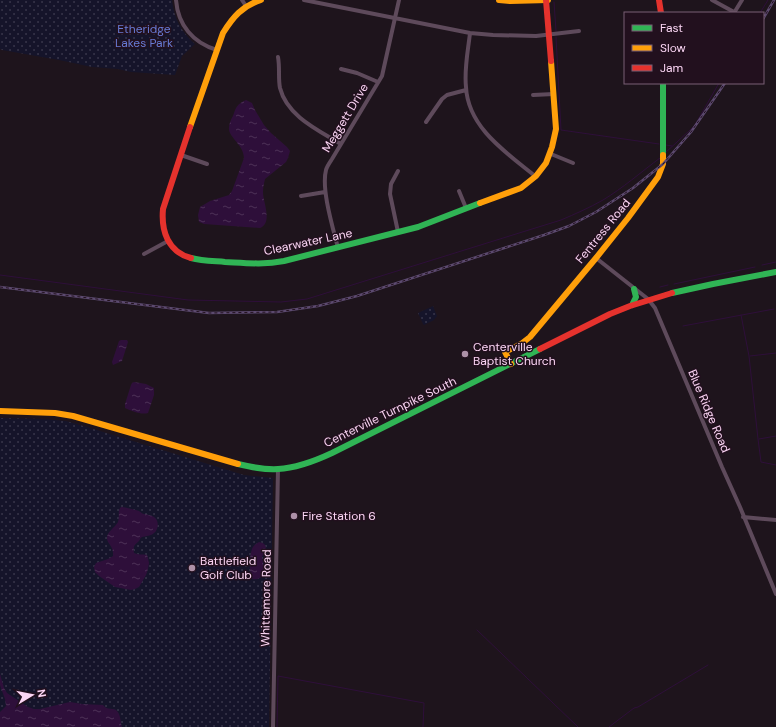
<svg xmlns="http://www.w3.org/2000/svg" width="776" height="727" viewBox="0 0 776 727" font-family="'DM Sans',sans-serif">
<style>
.green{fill:url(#green-dots)}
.water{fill:url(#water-ripples)}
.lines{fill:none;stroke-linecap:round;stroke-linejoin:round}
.stream{stroke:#2e0f3a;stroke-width:1}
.street{stroke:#5e4a5b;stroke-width:4}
.fast{stroke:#30b455;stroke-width:6}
.slow{stroke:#ff9f0a;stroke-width:6}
.jam{stroke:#e5322d;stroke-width:6}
.rail-casing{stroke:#5c4a6f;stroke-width:2.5}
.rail{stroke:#22101e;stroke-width:1;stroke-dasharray:3;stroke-linecap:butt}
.poi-dot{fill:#ae91a8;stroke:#22101e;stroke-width:1.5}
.labels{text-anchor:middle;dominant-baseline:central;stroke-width:3;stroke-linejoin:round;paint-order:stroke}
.park-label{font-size:12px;fill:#677bd5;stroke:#22101e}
.street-label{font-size:12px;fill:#fbd5f4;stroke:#22101e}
.poi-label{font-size:12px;fill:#fbd5f4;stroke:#22101e;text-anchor:start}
</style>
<defs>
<pattern id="green-dots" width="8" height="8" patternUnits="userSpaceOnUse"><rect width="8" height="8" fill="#15142a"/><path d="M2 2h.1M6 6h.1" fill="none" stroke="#38354a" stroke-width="1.8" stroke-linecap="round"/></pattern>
<pattern id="water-ripples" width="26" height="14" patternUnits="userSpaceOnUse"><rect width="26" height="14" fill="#2e0f3a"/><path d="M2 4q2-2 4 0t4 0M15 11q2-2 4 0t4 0" fill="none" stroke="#4d3157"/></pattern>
</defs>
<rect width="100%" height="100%" fill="#1e141c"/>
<path class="green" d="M0,0h172c2,18 9,32 23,44l-13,12 -7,19 -44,-3 -13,-3 -26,-2 -33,-7 -57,-10 -2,-1z
M433,306l4,10 -3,4 -10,5 -1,-1 -5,-11z
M0,418l44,1 22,2 21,6 157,48 29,3 -4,249h-269z"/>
<path class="water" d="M246,100l6,3 3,7 9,15 7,8 16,14 3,4 -2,7 -2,4 -21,17c-1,4 -2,9 -2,13 0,11 10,30 -3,36l-56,-4 -5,-2 -1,-7 2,-8 10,-6 19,-6 3,-4 12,-33c0,-13 -16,-21 -15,-30 0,-4 2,-9 4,-12 3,-9 4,-12 13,-16z
M121,340h6l1,2 -6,19 -9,4 -1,-3 7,-21z
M134,382l12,2 8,4v7l-6,18c-7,2 -16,-2 -23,-5v-4l6,-19 1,-2z
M121,507c2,0 16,3 18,4 3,2 2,2 5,3 4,1 7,1 10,3 5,3 5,12 0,16 -3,3 -8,3 -12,4 -3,2 -1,2 -4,5 -4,3 -5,5 -4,11 4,2 9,1 13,2l1,3 1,5 -1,6 -2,6 -7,12 -4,2 -4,1 -16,-3 -16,-11 -4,-4 -1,-5 2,-4 12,-4 5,-3c1,-10 -6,-12 -6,-18 0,-7 8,-10 11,-16 2,-6 -1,-11 3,-15z
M259,542c5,1 6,2 7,6l-4,9 2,11v7c-3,3 -7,5 -12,4 -3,-8 -3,-22 0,-30 1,-3 4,-5 7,-7z
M0,674l4,14 3,5 21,14 6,2h6l30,-7 12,2 21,1c4,6 11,2 14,6 4,4 3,11 5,16h-122v-15l6,-6 -1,-7 -5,-14z"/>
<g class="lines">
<path class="stream" d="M554,2l2,29
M760,13l8,-13
M556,37l5,93 98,14
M666,145l6,1
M665,153l24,-22 6,-6 24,-42
M762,265l14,-3
M0,275l188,25 93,2 26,-3 254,-79c14,-6 28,-12 42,-20 20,-12 38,-28 57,-42
M674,284l81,-17
M660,287l8,-2
M741,315l8,41 9,83 3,23 15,3
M683,326l91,-17
M750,356l26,-3
M759,439l17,-3
M477,630l101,97
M277,727l1,-51 146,27 -1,24
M609,727l25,-19 4,-1 70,-42"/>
<path class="street" d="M176,0c2,25 17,43 41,50
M242,0l4,6
M304,0l166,33 23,2 43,1 43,-5
M712,0l22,12
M734,13l8,-13
M470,33c-2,18 -6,36 -4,54 2,41 41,66 69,89
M278,57c2,11 0,21 2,31 7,28 38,42 61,56
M341,69l16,4 21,9
M533,95l21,-1
M426,122l16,-23 5,-4 19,-5
M551,154l22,9
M181,155l26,9
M398,171l-7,13 -1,10 8,38
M459,191l7,17
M301,196l24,-4
M338,248c-5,-20 -17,-59 -12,-78 1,-4 4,-8 6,-11l50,-83 17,-76
M144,254l24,-13
M596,258l52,41 7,9 67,159 18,40 36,87
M743,517l33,3
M273,727l5,-258"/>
<path class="fast" d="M663,83v72
M191,258c11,3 23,3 34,4 20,1 39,3 59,-1l134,-34 62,-24
M672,293l41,-9 63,-12
M632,305l4,-8 -2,-8
M238,464c13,3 26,6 40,5 19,-1 37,-8 54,-16l208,-104"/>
<path class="slow" d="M499,0l11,1 38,-1
M190,127l33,-94c10,-16 19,-27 38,-33
M480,203l41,-15 15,-12 10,-13 6,-16 4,-18 -5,-68
M511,364l-6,-12 16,-8 9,-7 66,-79 32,-40 30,-41 5,-13v-9
M0,411l55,2 18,3 165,48"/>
<path class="jam" d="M546,0l5,61
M659,0l2,13
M190,127l-27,82c-2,22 5,43 28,49
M540,349l70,-35 20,-8 42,-13"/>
<g class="rail-casing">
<path id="rail" d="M763,19l11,-19
M0,287l209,26 68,-1 41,-6 39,-10 187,-61 25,-9 27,-14 37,-24 30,-24 28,-32 34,-49"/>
</g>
<use href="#rail" class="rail"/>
</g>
<g class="poi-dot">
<circle cx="465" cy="354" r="4"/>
<circle cx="294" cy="516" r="4"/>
<circle cx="192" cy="568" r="4"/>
</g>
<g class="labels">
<g class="park-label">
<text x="144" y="29">Etheridge<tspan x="144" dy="14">Lakes Park</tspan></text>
</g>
<g class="street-label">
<text transform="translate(345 118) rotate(-59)">Meggett Drive</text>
<text transform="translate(603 231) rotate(-51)">Fentress Road</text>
<text transform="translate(308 242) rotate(-12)">Clearwater Lane</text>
<text transform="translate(709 411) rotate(67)">Blue Ridge Road</text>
<text transform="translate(390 412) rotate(-26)">Centerville Turnpike South</text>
<text transform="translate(266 598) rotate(-89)">Whittamore Road</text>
</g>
<g class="poi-label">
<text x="473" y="347">Centerville<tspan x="473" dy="14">Baptist Church</tspan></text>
<text x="302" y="516">Fire Station 6</text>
<text x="200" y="561">Battlefield<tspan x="200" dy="14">Golf Club</tspan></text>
</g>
</g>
<rect x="624" y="12" width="140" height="72" fill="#22101e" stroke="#795f74"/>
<rect x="632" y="25" width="20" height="6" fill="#30b455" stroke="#795f74"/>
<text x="660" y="32" font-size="12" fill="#fbd5f4">Fast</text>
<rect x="632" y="45" width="20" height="6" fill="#ff9f0a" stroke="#795f74"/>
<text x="660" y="52" font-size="12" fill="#fbd5f4">Slow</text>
<rect x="632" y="65" width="20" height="6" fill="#e5322d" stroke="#795f74"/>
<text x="660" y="72" font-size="12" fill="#fbd5f4">Jam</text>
<g transform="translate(32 695) rotate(80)" stroke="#22101e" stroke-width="3" paint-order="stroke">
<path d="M0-3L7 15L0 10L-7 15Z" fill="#fbd5f4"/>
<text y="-6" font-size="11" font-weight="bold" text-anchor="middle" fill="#fbd5f4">N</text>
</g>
</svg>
